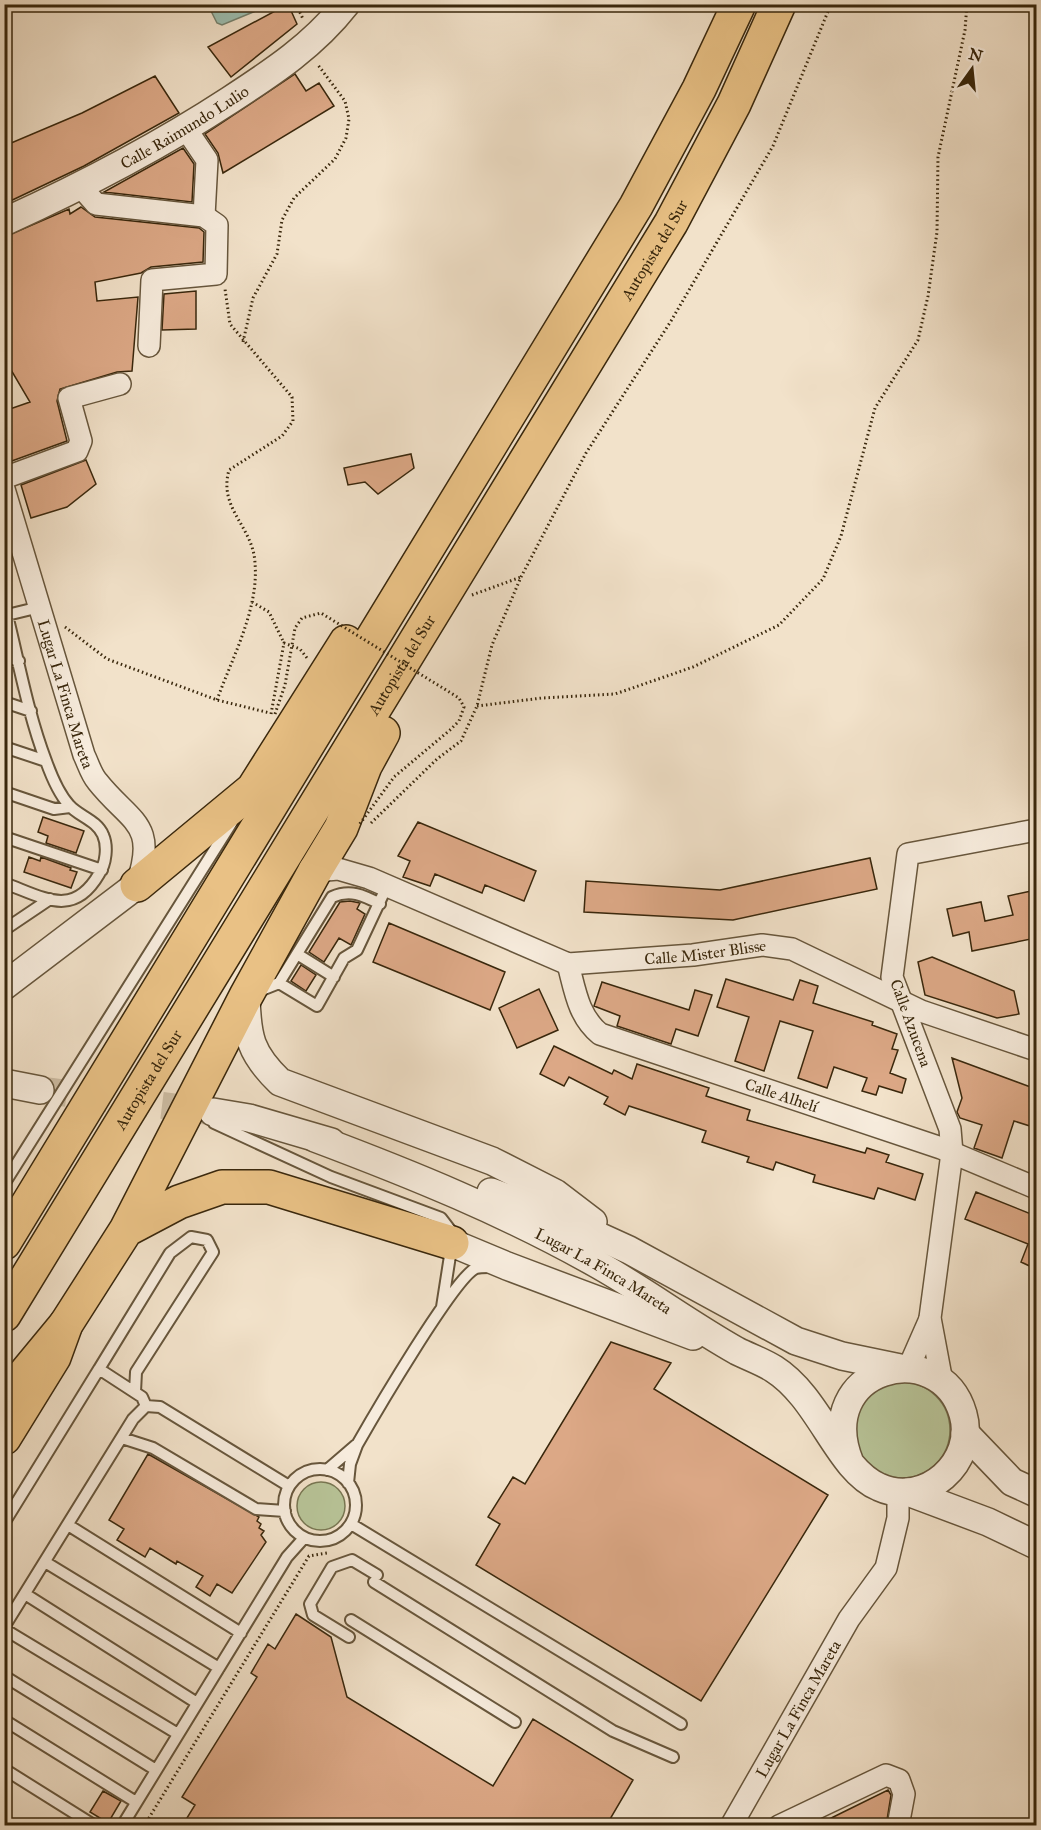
<svg xmlns="http://www.w3.org/2000/svg" width="1041" height="1830" viewBox="0 0 1041 1830" font-family="'IM FELL Great Primer',serif">
<style>
.green{fill:#b8c498;stroke:#787652;stroke-width:1.5}
.water{fill:#9cbfb1;stroke:#74826f;stroke-width:1.5}
.building{fill:#dca886;stroke:#39270c;stroke-width:1.5}
.lines{fill:none;stroke-linecap:round;stroke-linejoin:round}
.tertiary-tunnel{stroke:#cdbda4;stroke-width:27;stroke-dasharray:27 14;stroke-linecap:butt}
.service-casing{stroke:#67563c;stroke-width:14}
.minor-casing{stroke:#67563c;stroke-width:24}
.tertiary-casing{stroke:#67563c;stroke-width:30}
.primary-casing{stroke:#39270c;stroke-width:36}
.motorway-casing{stroke:#39270c;stroke-width:36}
.path{stroke:#39270c;stroke-width:3;stroke-dasharray:1.5 3;stroke-linecap:butt}
.service{stroke:#f7ecdd;stroke-width:10}
.minor{stroke:#f7ecdd;stroke-width:21}
.tertiary{stroke:#f7ecdd;stroke-width:27}
.primary{stroke:#e9c185;stroke-width:33}
.motorway{stroke:#e9c185;stroke-width:33}
.path-bridge{stroke:#39270c;stroke-width:3;stroke-dasharray:1.5 3;stroke-linecap:butt}
.labels{text-anchor:middle;dominant-baseline:central;stroke-width:5;stroke-linejoin:round;paint-order:stroke}
.street-label{font-size:16px;fill:#39270c;stroke:#f7ecdd}
</style>
<rect width="100%" height="100%" fill="#f2e2ca"/>
<filter id="stains"><feTurbulence type="fractalNoise" baseFrequency=".00333" numOctaves="4"/><feColorMatrix values="0 0 0 0 .2 0 0 0 0 .09 0 0 0 0 .02 0 0 0 .5 -.17"/></filter>
<radialGradient id="worn" r=".72"><stop offset=".6" stop-color="#630" stop-opacity="0"/><stop offset="1" stop-color="#630" stop-opacity=".3"/></radialGradient>
<path class="green" d="M854 1430a48 48 0 1 1 96 0a48 48 0 1 1-96 0Z
M297 1506a24 24 0 1 1 48 0a24 24 0 1 1-48 0Z"/>
<path class="water" d="M208,5h62l-48,20 -5,-2z"/>
<path class="building" d="M288,4l9,20 -66,53 -23,-30z
M295,74l11,17 13,-8 15,23 -111,67 -5,-20 -13,-19z
M155,76l24,37 -95,53 -80,38v-58l78,-33z
M183,148l11,16 -2,38 -88,-10z
M81,207l14,10 104,11 5,4 -1,30 -52,5 -10,6 -46,9 2,19 41,-4 -6,74 -15,1 -57,17 -3,12 10,40 -58,21 -5,-15v-36l26,-9 -26,-44v-121l65,-28 1,5z
M196,291v38l-34,1 2,-36z
M411,454l3,14 -36,26 -13,-12 -17,3 -4,-17z
M86,460l10,24 -29,23 -36,11 -10,-33z
M43,817l41,14 -8,22 -30,-10 2,-7 -10,-4z
M418,822l118,49 -12,30 -39,-16 -3,8 -47,-19 -5,12 -27,-9 7,-16 -12,-5z
M29,857l11,4 1,-4 30,11 -1,2 7,2 -6,16 -47,-16z
M870,858l7,31 -144,31 -149,-8 2,-31 134,9z
M1036,890v48l-64,13 -3,-19 -16,4 -6,-27 34,-7 4,19 28,-6 -5,-19z
M350,901l10,2 -3,6 8,5 -14,31 -12,-7 -15,24 -15,-10 31,-50z
M389,923l116,49 -15,38 -117,-48z
M932,957l82,34 5,23 -22,4 -72,-23 -7,-33z
M301,965l15,10 -10,16 -15,-10z
M726,979l67,21 7,-20 18,6 -5,17 60,19 -1,3 25,9 -5,15 6,1 -8,23 16,6 -4,14 -23,-7 -3,9 -14,-4 5,-13 -33,-11 -7,21 -29,-10 15,-47 -33,-10 -16,50 -29,-10 14,-44 -32,-10z
M602,982l87,28 6,-20 17,5 -14,41 -22,-7 -5,15 -54,-18 3,-10 -26,-10z
M539,989l19,41 -41,18 -18,-40z
M554,1046l58,28 2,-4 18,9 5,-15 72,24 -3,8 44,14 -3,10 118,33 2,-5 22,7 -3,7 37,12 -8,26 -37,-12 -4,11 -36,-10 -25,-7 2,-7 -39,-13 -3,8 -26,-8 2,-5 -47,-15 4,-11 -77,-25 -4,9 -21,-11 4,-7 -39,-20 -5,9 -24,-12z
M952,1058l84,31v26l-3,12 -19,-6 -12,37 -28,-10 8,-23 -22,-7 -3,-6 5,-14z
M976,1192l60,24v53l-15,-7 7,-18 -63,-25z
M611,1342l60,21 -17,26 174,106 -127,206 -225,-136 24,-41 -12,-7 25,-40 12,7z
M148,1454l111,63 -2,4 4,3 -2,4 5,3 -3,4 5,7 -34,51 -15,-9 -7,12 -14,-9 7,-11 -26,-15 -1,3 -26,-16 -5,9 -28,-17 7,-11 -15,-9z
M296,1614l35,23 16,60 146,89 40,-67 100,61 -27,46h-424l13,-21 -13,-8 75,-120 -6,-4 17,-29 7,5z
M888,1790l3,5 -5,31h-71z
M103,1791l18,10 -13,22 -18,-11z"/>
<g class="lines">
<path class="tertiary-tunnel" d="M40,1090l166,21"/>
<g class="service-casing">
<path id="service" d="M4,656l15,5
M4,702l27,9
M4,747l42,14
M4,792l50,17 16,-2
M4,837l98,33
M4,883c39,14 69,36 95,-9 7,-10 9,-28 4,-39 -6,-15 -25,-19 -34,-30 -10,-11 -18,-30 -23,-44 -18,-47 -27,-98 -39,-146l33,-8
M4,930l46,-31
M297,954l37,23
M279,983l38,23 27,-48 13,-8 30,-64
M259,991l20,-8 53,-86c18,-8 31,-2 48,7
M214,1123l117,54 110,41 10,13 1,12 -10,64
M4,1184l228,-362
M99,1369l71,-116 21,-16 16,3 6,12 -77,120 -1,20
M146,1406l14,1 129,79
M122,1438l31,10 103,61 29,2
M284 1505a36 36 0 1 1 72 0a36 36 0 1 1-72 0Z
M327,1470l29,-25
M348,1483l2,-19 7,-19c16,-28 97,-167 119,-177 3,-1 9,-1 13,-1
M4,1523l95,-154 43,28 4,9
M351,1524l330,200
M68,1525l173,108
M45,1562l174,106
M374,1582l239,149 60,26
M25,1594l172,109
M351,1620l164,102
M4,1627l129,-208 13,-13
M4,1629l174,105
M349,1637l-36,-22 -3,-11 22,-37 20,-7 25,15
M4,1676l152,94
M4,1720l132,82
M4,1769l91,57
M122,1826l165,-269 17,-19"/>
</g>
<g class="minor-casing">
<g id="minor">
<path d="M186,129l21,31 -3,56"/>
<path d="M81,187l15,17 108,12 13,9 -1,49 -64,6 -3,66"/>
<path d="M4,478l73,-27 4,-10 -12,-43 51,-14"/>
<path id="s1" d="M4,489l80,266c4,8 7,19 13,26 33,42 61,41 40,103"/>
<path id="s2" d="M315,871l23,-2 31,9 199,86 125,-9 69,-10 30,4 129,62 115,39"/>
<path id="s3" d="M568,964c7,26 10,52 32,70l341,114 95,40"/>
<path d="M908,1369l22,-50"/>
<path d="M942,1382l-12,-64 22,-165 -2,-24 -58,-152 16,-123 128,-24"/>
<path id="s4" d="M731,1826l118,-207 37,-51 12,-50v-25"/>
<path d="M779,1826l107,-51 13,5 5,14 -6,32"/>
</g>
</g>
<g class="tertiary-casing">
<g id="tertiary">
<path id="s5" d="M4,222c79,-36 154,-75 226,-122 43,-28 84,-55 116,-96"/>
<path d="M4,986l133,-101"/>
<path d="M246,996c1,41 4,57 34,86l212,79 63,32 38,29"/>
<path d="M4,1083l36,7"/>
<path d="M213,1112l36,6 82,24"/>
<path id="s6" d="M315,1138c96,36 192,75 282,126 48,27 92,60 140,87 12,6 26,11 37,18 46,29 64,101 105,118 46,21 98,-25 84,-73 -23,-80 -152,-47 -113,49"/>
<path d="M491,1192l48,17 90,41 167,91 46,15 58,12"/>
<path d="M452,1243l55,23 186,70"/>
<path d="M965,1433l47,49 24,11"/>
<path d="M908,1492l80,30 48,23"/>
</g>
</g>
<g class="primary-casing">
<path id="primary" d="M126,1230l53,-28 43,-15h47l183,56
M4,1438l50,-81 12,-33 60,-94 120,-234 69,-125"/>
</g>
<g class="motorway-casing">
<g id="motorway">
<path d="M315,871l26,-43 24,-62 18,-33"/>
<path d="M137,885l116,-96 93,-147"/>
<path d="M4,1243l632,-1037 63,-117 40,-85"/>
<path id="s7" d="M4,1315l667,-1092 63,-119 45,-100"/>
<path d="M4,1399l62,-75"/>
</g>
</g>
<path class="path" d="M296,4l7,15
M243,342l10,-44 24,-44 5,-34 12,-22 41,-39 11,-21 3,-19 -4,-18 -27,-36
M472,595l49,-18
M252,602l17,10 15,31
M65,627l42,32 110,41 53,13
M217,700c15,-42 42,-91 38,-137 -2,-37 -37,-54 -26,-93l53,-34 11,-15 -1,-24 -62,-73 -5,-35
M477,706l65,-8 73,-4 78,-27 86,-42 44,-46 18,-43 34,-128 43,-68 10,-44 9,-64 1,-75 27,-127 2,-26
M271,714l13,-71 16,6 7,9
M371,823l66,-64 24,-18 16,-35 15,-61 29,-68 65,-124 85,-132 102,-175 58,-142
M144,1826l165,-270 18,-3"/>
<use href="#service" class="service"/>
<use href="#minor" class="minor"/>
<use href="#tertiary" class="tertiary"/>
<use href="#primary" class="primary"/>
<use href="#motorway" class="motorway"/>
<path class="path-bridge" d="M275,714l10,-29 10,-57 7,-10 19,-5 138,85 5,9 -5,14 -9,9 -56,47 -35,48"/>
</g>
<g class="labels">
<g class="street-label">
<text stroke="none"><textPath href="#s5" startOffset="204">Calle Raimundo Lulio</textPath></text>
<text stroke="none"><textPath href="#s7" startOffset="1248">Autopista del Sur</textPath></text>
<text stroke="none"><textPath href="#s7" startOffset="762">Autopista del Sur</textPath></text>
<text stroke="none"><textPath href="#s1" startOffset="214">Lugar La Finca Mareta</textPath></text>
<text stroke="none"><textPath href="#s2" startOffset="410">Calle Mister Blisse</textPath></text>
<text transform="translate(911 1023) rotate(70)">Calle Azucena</text>
<text stroke="none"><textPath href="#s7" startOffset="276">Autopista del Sur</textPath></text>
<text stroke="none"><textPath href="#s3" startOffset="270">Calle Alhelí</textPath></text>
<text stroke="none"><textPath href="#s6" startOffset="318">Lugar La Finca Mareta</textPath></text>
<text stroke="none"><textPath href="#s4" startOffset="135">Lugar La Finca Mareta</textPath></text>
</g>
</g>
<rect width="1041" height="1830" fill="none" stroke="#f2e2ca" stroke-width="24"/>
<rect x="6" y="6" width="1029" height="1818" fill="none" stroke="#39270c" stroke-width="3"/>
<rect x="12" y="12" width="1017" height="1806" fill="none" stroke="#39270c" stroke-width="1.5"/>
<g transform="translate(972 69) rotate(15)" stroke="#f7ecdd" stroke-width="4.5" paint-order="stroke">
<path d="M0-4.5L10 22L0 15L-10 22Z" fill="#39270c"/>
<text y="-9" font-size="16" font-weight="bold" text-anchor="middle" fill="#39270c">N</text>
</g>
<rect width="100%" height="100%" filter="url(#stains)"/>
<rect width="100%" height="100%" fill="url(#worn)"/>
</svg>
